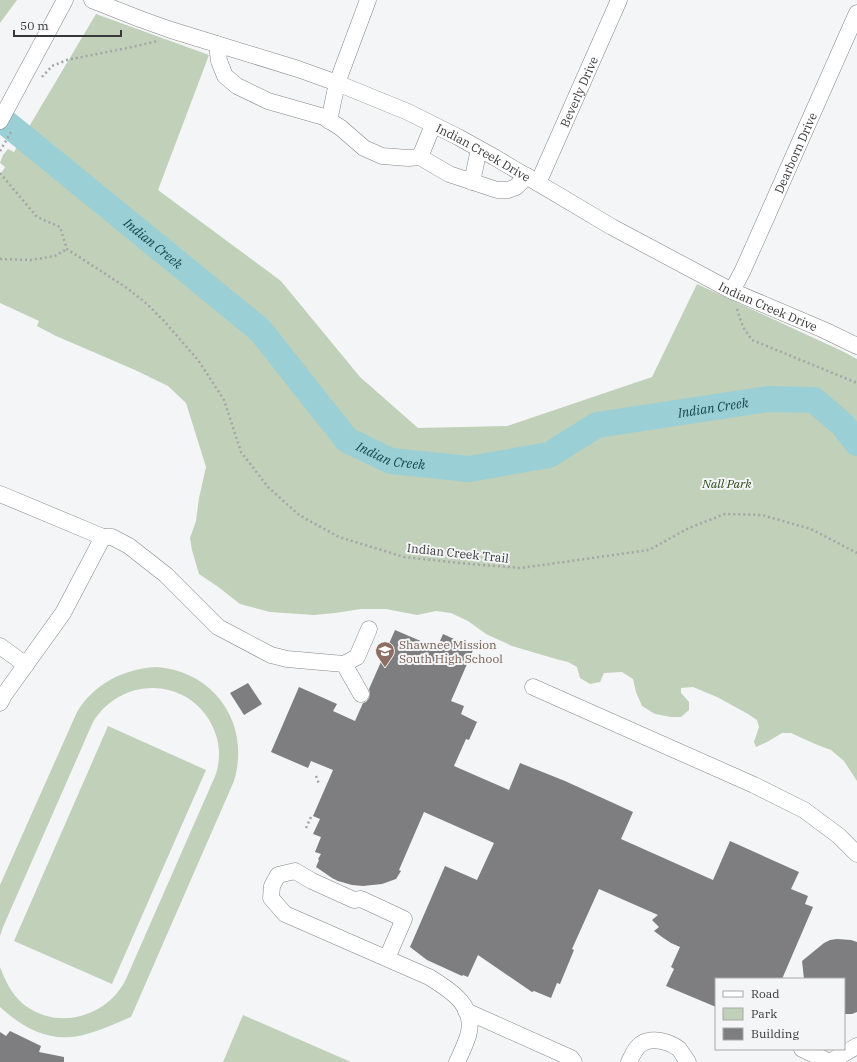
<svg xmlns="http://www.w3.org/2000/svg" width="857" height="1062" viewBox="0 0 857 1062" font-family="'IBM Plex Serif',serif">
<style>
.green{fill:#c0d0b9}
.lines{fill:none;stroke-linecap:round;stroke-linejoin:round}
.river{stroke:#99cfd5;stroke-width:26}
.building{fill:#7e7e80}
.minor-casing{stroke:#858587;stroke-width:17}
.path{stroke:#a5a5a7;stroke-width:2.5;stroke-dasharray:2 3;stroke-linecap:butt}
.minor{stroke:#fff;stroke-width:16}
.labels{text-anchor:middle;dominant-baseline:central;stroke-width:4;stroke-linejoin:round;paint-order:stroke}
.street-label{font-size:12px;fill:#383839;stroke:#f4f5f7}
.park-label{font-size:12px;font-style:italic;fill:#254511;stroke:#f4f5f7}
.education-label{font-size:12px;fill:#785e54;stroke:#f4f5f7;text-anchor:start}
.water-label{font-size:13px;font-style:italic;fill:#14464b;stroke:#f4f5f7}
</style>
<rect width="100%" height="100%" fill="#f4f5f7"/>
<path class="green" d="M0,0h17l-17,23z
M96,14l113,41 -51,135 123,91 79,96 58,51 89,-2 145,-49 45,-93 145,67 15,8v422l-13,-20 -13,-11 -16,-6 -24,-11h-9l-15,9 -11,5 -2,-5 5,-15 -2,-7 -9,-6 -31,-17 -24,-10 -12,1v5l8,9v8l-8,7h-10l-16,-3 -13,-8 -6,-14 -3,-13 -11,-7 -18,1 -4,9 -10,2 -10,-6 -3,-11 -9,-5 -12,-3 -44,-13 -26,-12 -18,-13 -17,-8 -15,-2 -19,4 -31,-6h-25l-26,4 -21,2 -44,-3 -30,-8 -23,-18 -18,-12 -7,-24 -2,-12 6,-17 3,-23 7,-31 -20,-64 -18,-17 -33,-16 -79,-34 -19,-10 2,-5 -39,-18v-128l5,-8 -5,-4 3,-8 5,-6 6,3z
M156,667c59,4 95,57 78,114l-103,236c-15,6 -29,13 -44,17 -34,10 -62,-4 -87,-27v-40c5,13 11,26 22,36 34,29 86,14 104,-24l90,-205c4,-13 4,-27 0,-39 -19,-57 -92,-63 -123,-13l-90,205 -3,9v-51l77,-173c17,-28 46,-43 79,-45z
M108,726l98,44 -94,214 -98,-43z
M243,1015l108,47h-128z"/>
<g class="lines">
<path class="river" id="s1" d="M0,118l260,212 87,110 44,21 78,8 80,-14 48,-30 171,-26 46,1 29,25 14,18"/>
</g>
<path class="building" d="M395,630l42,18 6,-14 31,14 -23,53 13,5 -3,8 16,8 -8,18 -3,-1 -12,27 55,24 11,-27 45,18 68,31 -12,27 92,41 17,-39 69,31 -8,17 17,7 -3,8 8,3 -31,72h-66v28l-50,-21 8,-17 -3,-2 9,-20 -9,-4 -9,-6 -8,-6 5,-4 -7,-7 6,-5 -59,-26 -27,60 2,1 -14,34 -3,-1 -6,15 -17,-7 -2,1 -54,-37 -10,22 -5,-2 -1,1 -35,-16 -17,-13 35,-81 32,14 17,-37 -70,-31 -25,58 2,1 -5,8 -14,5 -19,2 -11,-1 -14,-4 -6,-3 -16,-11 3,-7 -1,-1 3,-5 -6,-2 6,-15 -8,-3 7,-15 -7,-3 20,-46 -22,-9 -3,7 -37,-16 28,-65 38,17 -4,7 22,10 8,-18 3,-1 3,-4 1,-4 -1,-5z
M248,683l14,21 -18,11 -14,-22z
M837,939l14,1 6,2v70l-5,2h-8v-35h-40l-2,-18 22,-18 6,-3z
M10,1031l31,15 -2,6 25,5v5h-64v-30l6,4z"/>
<g class="lines">
<g class="minor-casing">
<g id="minor">
<path id="s2" d="M92,0l48,19 31,11 127,39 39,14 71,29 50,25 36,20 118,70 120,64 92,39 33,16"/>
<path d="M217,44l2,17 6,15 12,10 31,15 56,16 17,11 23,20 18,8 26,2 12,-1 29,17 48,16h11l8,-3 11,-11"/>
<path d="M0,121l65,-121"/>
<path d="M329,121l8,-38 31,-83"/>
<path d="M420,157l13,-32"/>
<path d="M472,182l7,-33"/>
<path id="s3" d="M538,183l81,-183"/>
<path id="s4" d="M732,291l11,-21 114,-257"/>
<path d="M0,494l103,43 -40,76 -59,82 -4,8"/>
<path d="M103,537h9l17,9 37,29 52,52 53,28 16,4 57,5 17,30"/>
<path d="M0,646l26,19"/>
<path d="M344,664l13,-7 12,-28"/>
<path d="M533,687l221,98 50,25 35,26 18,18"/>
<path d="M387,958l17,-39 -43,-20 -7,1 -42,-19 -17,-10 -17,4 -6,11 -1,12 14,16 144,63c21,13 48,29 39,59 -3,9 -7,18 -11,26"/>
<path d="M466,1011l105,47 3,4"/>
<path d="M802,1049l28,13"/>
<path d="M629,1062c3,-6 6,-14 12,-18 11,-7 28,-3 38,5 3,4 6,9 9,13"/>
<path d="M830,1062l27,-16"/>
</g>
</g>
<path class="path" d="M42,77l10,-11 15,-6 70,-14 20,-5
M0,151l11,-19
M0,173l37,44 23,10 7,22 60,39 20,16 17,17 34,39 26,40 17,52 27,35 31,28 40,22 65,20 66,7 51,4 128,-18 40,-22 36,-14 37,1 49,14 46,24
M0,259l31,1 24,-4 12,-7
M737,309l6,18 9,13 105,43
M316,776l3,8
M306,828l5,-11"/>
<use href="#minor" class="minor"/>
</g>
<defs>
<g id="school-pin" transform="scale(1)"><path d="M0 17L-7.5 6A9.5 9.5 0 1 1 7.5 6Z" fill="#8d6e63" stroke="#f4f5f7"/><path d="M0-5L7-2L0 1L-7-2ZM-4 1L0 2.5L4 1V4Q0 6-4 4Z" fill="#fff"/></g>
</defs>
<g fill-rule="evenodd">
<use href="#school-pin" x="385" y="651"/>
</g>
<g class="labels">
<g class="street-label">
<text stroke="none"><textPath href="#s3" startOffset="100">Beverly Drive</textPath></text>
<text stroke="none"><textPath href="#s2" startOffset="421">Indian Creek Drive</textPath></text>
<text stroke="none"><textPath href="#s4" startOffset="152">Dearborn Drive</textPath></text>
<text stroke="none"><textPath href="#s2" startOffset="745">Indian Creek Drive</textPath></text>
<text transform="translate(458 553) rotate(6)">Indian Creek Trail</text>
</g>
<g class="park-label">
<text x="727" y="483">Nall Park</text>
</g>
<g class="education-label">
<text x="399" y="644">Shawnee Mission<tspan x="399" dy="14">South High School</tspan></text>
</g>
<g class="water-label">
<text stroke="none"><textPath href="#s1" startOffset="198">Indian Creek</textPath></text>
<text stroke="none"><textPath href="#s1" startOffset="858">Indian Creek</textPath></text>
<text stroke="none"><textPath href="#s1" startOffset="523">Indian Creek</textPath></text>
</g>
</g>
<rect x="715" y="978" width="130" height="72" fill="#f4f5f7" stroke="#a9a9ab"/>
<rect x="723" y="991" width="20" height="6" fill="#ffffff" stroke="#a9a9ab"/>
<text x="751" y="998" font-size="12" fill="#383839">Road</text>
<rect x="723" y="1008" width="20" height="12" fill="#c0d0b9" stroke="#a9a9ab"/>
<text x="751" y="1018" font-size="12" fill="#383839">Park</text>
<rect x="723" y="1028" width="20" height="12" fill="#7e7e80" stroke="#a9a9ab"/>
<text x="751" y="1038" font-size="12" fill="#383839">Building</text>
<path d="M14 30v6h107v-6" fill="none" stroke="#383839" stroke-width="2"/>
<text x="20" y="30" font-size="12" fill="#383839" stroke="#f4f5f7" stroke-width="3" paint-order="stroke">50 m</text>
</svg>
